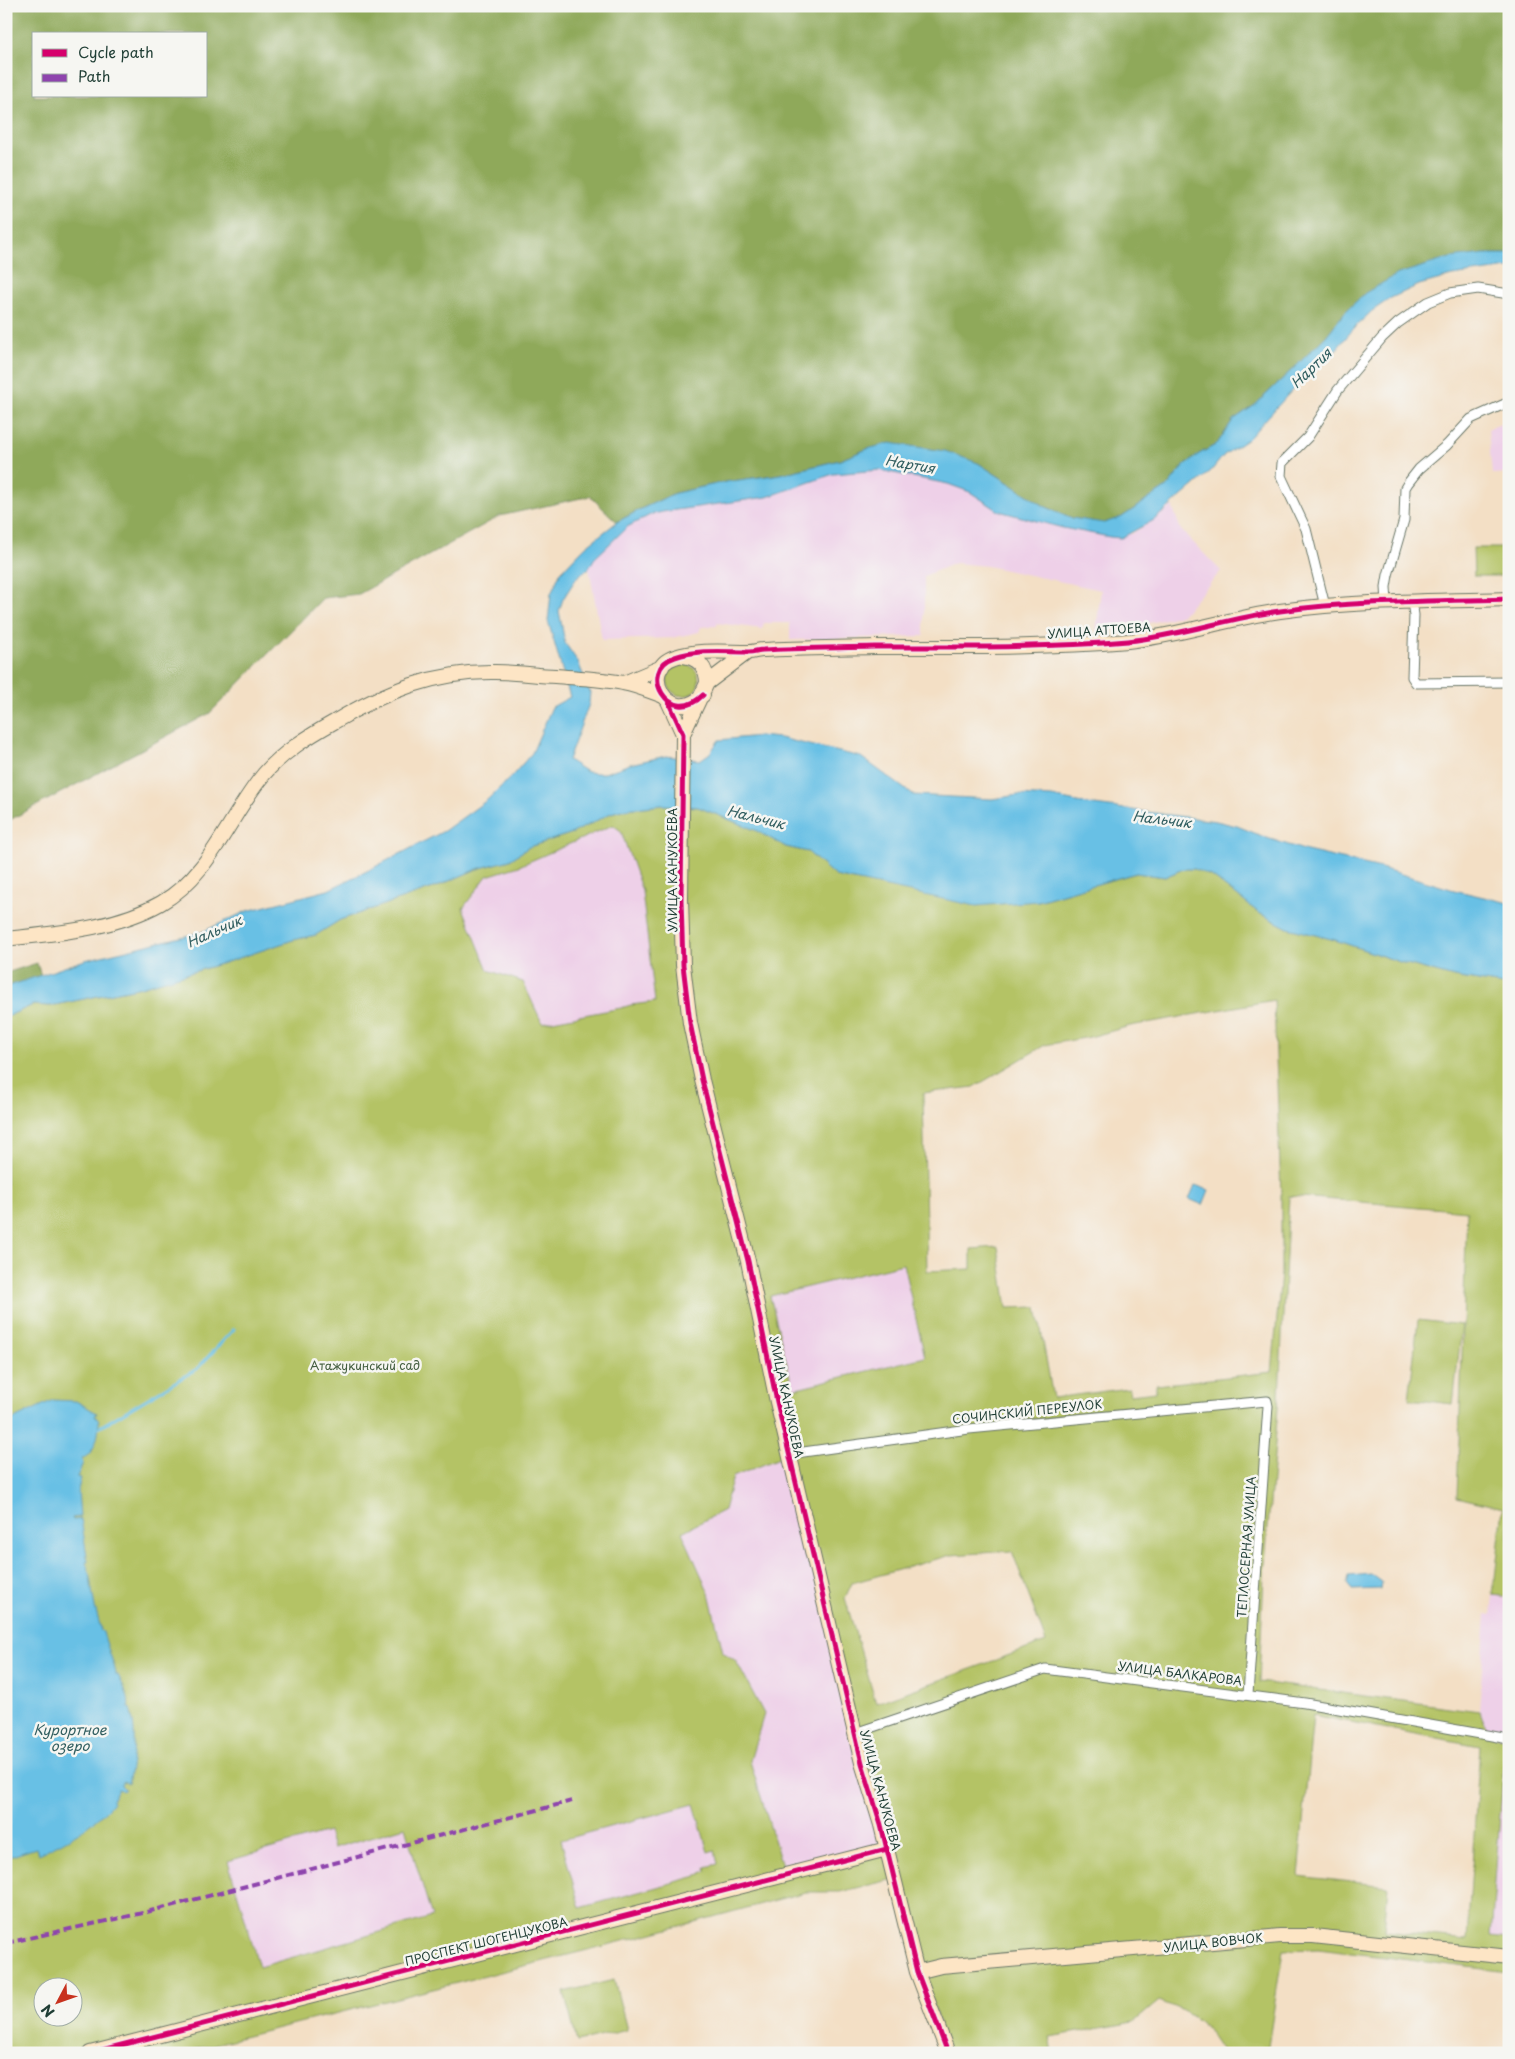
<svg xmlns="http://www.w3.org/2000/svg" width="1515" height="2059" viewBox="0 0 1515 2059" font-family="'Playpen Sans',sans-serif">
<style>
.built{fill:#eed0e8}
.green{fill:#b4c365;stroke:#6a804c;fill-rule:evenodd}
.forest{fill:#8fa95a;stroke:#577347;fill-rule:evenodd}
.water{fill:#67c0e5;stroke:#437e8c}
.lines{fill:none;stroke-linecap:round;stroke-linejoin:round}
.stream{stroke:#67c0e5;stroke-width:3}
.street-casing{stroke:#697667;stroke-width:11}
.secondary-casing{stroke:#697667;stroke-width:16}
.street{stroke:#fff;stroke-width:9}
.secondary{stroke:#fde5c5;stroke-width:14}
.quiet{stroke:#8e44ad;stroke-width:4;stroke-dasharray:8 4;stroke-linecap:butt}
.cycleway-casing{stroke:#f6f6f2;stroke-width:8}
.cycleway{stroke:#d6006c;stroke-width:5}
.labels{text-anchor:middle;dominant-baseline:central;stroke-width:5;stroke-linejoin:round;paint-order:stroke}
.street-label{font-size:12px;fill:#1f3d34;stroke:#f6f6f2}
.park-label{font-size:12px;fill:#445e40;stroke:#f6f6f2}
.water-label{font-size:14px;font-style:italic;fill:#315e60;stroke:#f6f6f2}
</style>
<rect width="100%" height="100%" fill="#f6f6f2"/>
<filter id="ink" filterUnits="userSpaceOnUse"><feTurbulence type="fractalNoise" baseFrequency=".02" numOctaves="2"/><feDisplacementMap in="SourceGraphic" scale="10" xChannelSelector="R" yChannelSelector="G"/><feConvolveMatrix kernelMatrix="1 2 1 2 8 2 1 2 1" color-interpolation-filters="sRGB"/></filter>
<filter id="wash" filterUnits="userSpaceOnUse"><feTurbulence type="fractalNoise" baseFrequency=".0096" numOctaves="4" result="noise"/><feDisplacementMap in="SourceGraphic" scale="20" xChannelSelector="R" yChannelSelector="G"/><feGaussianBlur stdDeviation="1.12" result="paint"/><feColorMatrix in="noise" values="0 0 0 0 0 0 0 0 0 0 0 0 0 0 0 0 0 1.4 0 .05"/><feComposite in="paint" operator="in"/></filter>
<g filter="url(#wash)">
<rect width="100%" height="100%" fill="#f3dfc5"/>
<path class="built" d="M1509,421v52l-17,1 -4,-45z
M879,470l69,14 22,8 29,19 132,23 23,-14 18,-14 9,24 40,41 -39,44 -41,10 -45,5 5,-40 -114,-24 -32,-3 -31,13v60l-134,4v-17h-26l-2,6 -45,-6v3l-16,1 -2,5 -28,6 -69,2 -13,-72 4,-9 34,-32 23,-12 12,-3 105,-15 66,-23z
M613,825l8,6 21,60 13,111 -24,3 -10,3 -79,15 -19,-41 -35,-12 -25,-62 24,-32 32,-10z
M903,1263l22,94 -132,32 -23,-93z
M789,1454l98,395 -102,26 -35,-114 14,-47 -28,-53 -13,-9 -14,-59 -27,-61 42,-22 8,-33z
M1493,1595l16,2v142l-17,-2 -13,-26 7,-97 5,1z
M1504,1759l5,1v178l-18,-2z
M694,1803l14,49 7,-2 3,14 -16,10 -122,34 -19,-68z
M405,1827l27,90 -173,50 -31,-106 100,-29 5,16z"/>
<path class="green" d="M1473,548h36v28h-35z
M667 680a16 16 0 1 1 32 0a16 16 0 1 1-32 0Z
M663,805l35,2 57,23 31,17 22,5 27,24 89,18 114,7 98,-28 29,4 18,-8h12l18,8 46,36 29,15 47,12 65,22 54,15 55,9v611l-16,-2 10,-87 -46,-11 10,-286 -178,-15 -10,200 -15,179 -5,107 220,29 13,25 17,3v21h-5l-13,176 18,2v34l-191,-23 -35,1 -16,103h-44c-19,-32 -30,-39 -64,-52l-25,21 -84,15 3,16h-105l-54,-174 -54,13h-34l-171,46 -455,115h-174v-1036l27,-12 17,1 87,-18 87,-25 69,-23 23,-5 24,-15 93,-32 44,-19 33,-9 19,-13 44,-14 38,-20 14,-4zM613,825l8,6 21,60 13,111 -24,3 -10,3 -79,15 -19,-41 -35,-12 -25,-62 24,-32 32,-10zM1274,1000l7,195v79l-9,98 -116,13v7l-26,3 -1,-7 -76,10 -16,-91 -30,1 -9,-61 -27,2v20l-44,2 -4,-178 51,-6 71,-42 45,-8 40,-11zM903,1264l22,93 -132,32 -23,-93zM789,1454l98,395 -102,26 -35,-114 14,-47 -28,-53 -13,-9 -14,-59 -27,-61 42,-22 9,-33zM1012,1551l34,91 -170,61 -31,-105 7,-15 99,-28zM1313,1715l167,31 -13,194 -83,-9 4,-45 -90,-10zM694,1804l14,48 7,-2 3,14 -12,3 1,4 -6,2v2l-121,33 -19,-68zM405,1827l27,90 -173,50 -31,-106 100,-29 5,16zM42,1986h30v30h-30z
M1418,1320l44,5 -9,79 -44,-5z
M614,1980l13,50 -50,12 -13,-50z"/>
<path class="forest" d="M6,6h1503v248h-25l-139,58 -19,24 -30,30 -41,39 -22,15 -16,24 -18,10 -15,12 -16,20 -46,31 -19,7 -31,-6 -26,-11 -68,-44 -111,-14 -27,11 -59,14 -56,8 -50,11 -32,15 -26,14 -27,-26 -90,20 -141,78 -36,4 -113,115 -204,109zM34,34h172v62h-172z
M37,963l4,13 -35,11v-14z"/>
<path class="water" d="M1484,254h25v14l-57,8 -33,9 -28,13 -19,13 -17,16 -26,31 -34,29 -47,52 -24,16 -13,16 -57,49 -33,18 -11,-1 -47,-9 -64,-17 -29,-19 -22,-8 -69,-14 -46,4 -66,23 -105,15 -12,3 -23,12 -33,32 -5,9 -12,9 -14,22 -4,12 6,32 13,19 12,30 -1,12 -21,56 19,12 10,1h8l25,-9 36,-8 34,4 10,-7 9,-13 40,-4 21,2 81,19 52,38 79,4 26,-4 34,2 35,7 129,17 21,5 30,12 40,13 74,17 73,22 55,13v83l-55,-9 -54,-15 -65,-22 -47,-12 -29,-15 -46,-36 -19,-8h-11l-18,8 -29,-4 -98,28 -62,5 -141,-30 -27,-24 -22,-5 -31,-17 -57,-23 -35,-2 -38,4 -14,4 -38,20 -44,14 -19,13 -33,9 -44,19 -93,32 -24,15 -23,5 -69,23 -87,25 -87,18 -17,-1 -27,12v-30l79,-27 117,-28 45,-21 81,-21 39,-19 77,-40 43,-31 24,-23 21,-24 20,-46 18,-10 -22,-76 3,-27 9,-21 25,-26 32,-25 26,-14 32,-15 50,-11 56,-8 59,-14 27,-11 23,-6 55,8 33,12 68,44 26,11 32,5 18,-6 46,-31 16,-20 15,-12 18,-10 16,-24 22,-15 41,-39 30,-30 19,-24 20,-19 33,-19 52,-16z
M1195,1185l14,5 -6,15 -14,-6z
M53,1400l23,1 21,12 -2,3 4,5c0,13 -3,31 -17,38l1,4 -6,14 4,1 -3,12 2,27 -8,1 1,2 8,-1 7,43h-2l1,4h1l7,41 6,22 -1,1 3,2c2,9 14,39 13,43h2c5,10 13,24 10,33h2c8,27 3,49 -2,76l-4,-3 -3,4 4,4 -2,2 -5,-2 -6,11 1,2c-17,23 -49,40 -75,52l-2,-6 -30,10v-435z
M1371,1574l11,8 -1,7 -29,1 -5,-6 2,-8z"/>
<g class="lines">
<path class="stream" d="M98,1428l99,-59 37,-40"/>
</g>
</g>
<g filter="url(#ink)">
<g class="lines">
<g class="street-casing">
<path id="street" d="M1412,602l2,13 -2,62 4,6 93,-1
M1387,603l-1,-16 2,-12 16,-55 1,-32 3,-5 11,-14 28,-24 24,-26 38,-17
M1325,606l-19,-77 -25,-53 1,-13 26,-26 30,-47 44,-52 16,-15 30,-21 22,-9 28,-4 31,5
M789,1454l180,-25 298,-28 1,5 -20,288
M855,1733l190,-64 260,34 204,36"/>
</g>
<g class="secondary-casing">
<path id="secondary" d="M683,656c16,2 24,12 24,27l-24,51
M624,683l38,-16
M707,683l41,-31
M703,695c-34,34 -66,-26 -28,-38 24,-8 49,-5 74,-5 5,0 9,-2 14,-2 37,-2 75,-2 112,-3 84,0 169,1 253,-6 51,-5 101,-23 152,-30 75,-10 153,-10 229,-12
M668,701l15,33 -2,165 2,66 7,58 12,57 46,181 29,141 85,361 19,62 36,147 31,81
M6,939c51,-6 109,-10 155,-36 50,-29 68,-87 103,-129 19,-22 45,-38 70,-52 50,-30 101,-51 161,-50 20,0 40,3 60,4 23,2 46,3 68,7 13,2 27,8 40,13
M917,1972l24,-6 339,-30h33l196,21
M90,2053l797,-204"/>
</g>
<use href="#street" class="street"/>
<use href="#secondary" class="secondary"/>
<path class="quiet" d="M6,1943l137,-30 429,-112"/>
<g class="cycleway-casing">
<path id="cycleway" d="M703,695c-34,34 -66,-26 -28,-38 24,-8 49,-5 74,-5 5,0 9,-2 14,-2 37,-2 75,-2 112,-3 84,0 169,1 253,-6 51,-5 101,-23 152,-30 75,-10 153,-10 229,-12
M668,701l15,33 -2,165 2,66 7,58 12,57 46,181 29,141 85,361 19,62 36,147 31,81
M90,2053l797,-204"/>
</g>
<use href="#cycleway" class="cycleway"/>
</g>
</g>
<g class="labels">
<g class="street-label">
<text transform="translate(1099 630) rotate(-4)">УЛИЦА АТТОЕВА</text>
<text transform="translate(672 870) rotate(-90)">УЛИЦА КАНУКОЕВА</text>
<text transform="translate(787 1397) rotate(78)">УЛИЦА КАНУКОЕВА</text>
<text transform="translate(1027 1411) rotate(-6)">СОЧИНСКИЙ ПЕРЕУЛОК</text>
<text transform="translate(1246 1547) rotate(-86)">ТЕПЛОСЕРНАЯ УЛИЦА</text>
<text transform="translate(1180 1673) rotate(7)">УЛИЦА БАЛКАРОВА</text>
<text transform="translate(881 1790) rotate(75)">УЛИЦА КАНУКОЕВА</text>
<text transform="translate(486 1941) rotate(-14)">ПРОСПЕКТ ШОГЕНЦУКОВА</text>
<text transform="translate(1213 1942) rotate(-6)">УЛИЦА ВОВЧОК</text>
</g>
<g class="park-label">
<text x="365" y="1365">Атажукинский сад</text>
</g>
<g class="water-label">
<text transform="translate(1311 368) rotate(-44)">Нартия</text>
<text transform="translate(910 464) rotate(10)">Нартия</text>
<text transform="translate(756 817) rotate(14)">Нальчик</text>
<text transform="translate(1162 819) rotate(7)">Нальчик</text>
<text transform="translate(214 931) rotate(-24)">Нальчик</text>
<text x="70" y="1729">Курортное<tspan x="70" dy="16">озеро</tspan></text>
</g>
</g>
<rect width="1515" height="2059" fill="none" stroke="#f6f6f2" stroke-width="25"/>
<rect x="32" y="32" width="175" height="65" fill="#f6f6f2" stroke="#a0aca6"/>
<rect x="42" y="49" width="25" height="8" fill="#d6006c" stroke="#a0aca6"/>
<text x="78" y="58" font-size="15" fill="#1f3d34">Cycle path</text>
<rect x="42" y="74" width="25" height="8" fill="#8e44ad" stroke="#a0aca6"/>
<text x="78" y="82" font-size="15" fill="#1f3d34">Path</text>
<g transform="translate(58 2002) rotate(229)"><circle r="24" fill="#f6f6f2" stroke="#a0aca6"/>
<path d="M0-4L9 19L0 12L-9 19Z" fill="#c8321e"/>
<text y="-8" font-size="14" font-weight="bold" text-anchor="middle" fill="#1f3d34">N</text>
</g>
</svg>
